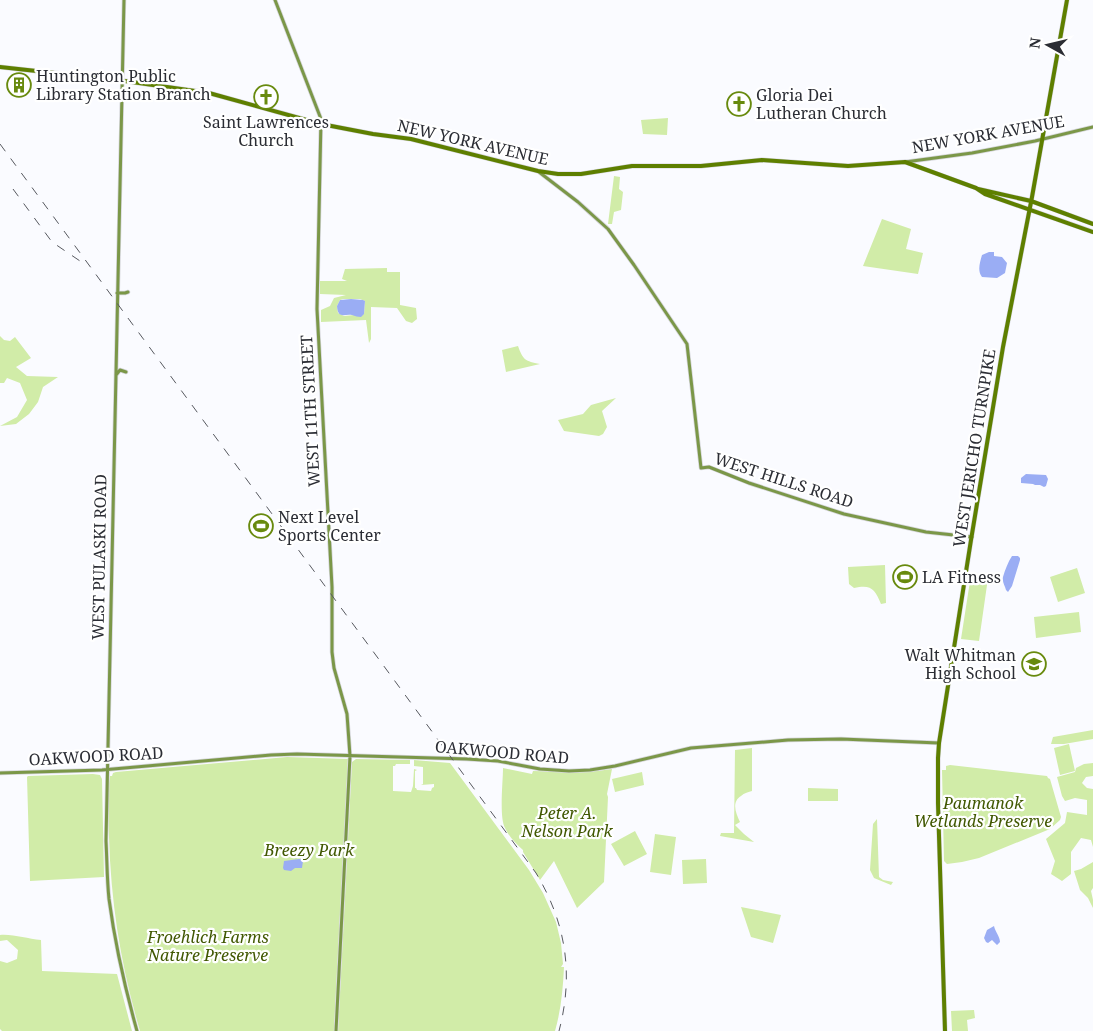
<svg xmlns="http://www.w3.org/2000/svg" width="1093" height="1031" viewBox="0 0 1093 1031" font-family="'Noto Serif',serif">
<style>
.green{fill:#d1eca8;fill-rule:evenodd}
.water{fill:#9aadf4}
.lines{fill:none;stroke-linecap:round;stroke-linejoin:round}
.secondary-casing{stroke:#d5d6da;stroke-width:4.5}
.primary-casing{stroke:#d5d6da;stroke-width:5}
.secondary{stroke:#7b9748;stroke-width:3}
.primary{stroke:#5e7f00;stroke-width:4}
.rail{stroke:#57595f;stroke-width:1;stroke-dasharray:9 9;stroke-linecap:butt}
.labels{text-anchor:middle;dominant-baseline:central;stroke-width:4.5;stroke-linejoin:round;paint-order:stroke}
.poi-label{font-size:16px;fill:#2b2d34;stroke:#fff;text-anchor:start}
.street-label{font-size:16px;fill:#2b2d34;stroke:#fff}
.park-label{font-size:16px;font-style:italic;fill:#415802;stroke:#fff}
</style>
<rect width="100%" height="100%" fill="#fafbff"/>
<path class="green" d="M668,118l-1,17 -24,-1 -2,-14z
M614,176l6,1 -1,12 4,3 -2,18 -7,2 -2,12h-4z
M882,219l29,10 -5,20 17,4 -5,21 -55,-8z
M387,268v4h13v33l16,3 1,11 -5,4 -6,-2 -9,-13 -26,-1v32l-2,4 -3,-23 -45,2v-12l9,-4 4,-8 12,-3 -26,-1v-13h27l-5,-2 3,-10zM343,299h17l5,2 -1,13 -20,2 -6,-3 -1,-7 3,-6z
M0,336l4,4 6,1 5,-4 16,21 -15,9 11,9 31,1 -15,10 -5,15 -9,12 -13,10 -16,2 17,-9 10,-17 -7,-17 -13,-5 -3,5h-4z
M518,346c5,14 7,15 22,18l-34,8 -4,-22z
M616,398l-14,13 5,16 -4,7 -4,2 -35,-5 -6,-11 25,-6 8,-9z
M885,565l1,38 -5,1c-6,-15 -10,-20 -27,-16l-5,-4 -1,-17z
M1077,568l8,25 -27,9 -8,-25z
M988,578l-9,63 -18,-2 9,-58z
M1079,612l2,20 -45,6 -2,-21z
M1093,730v9l-29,5h-13l2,-7z
M1069,744l6,27 -15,4 -6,-27z
M752,748v43c-3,1 -8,2 -11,5 -10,6 -5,18 -1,26l-5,3 9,9 10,8 -34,-6 1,-3h13l1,-83z
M287,757l61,2 -14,272h-194c-19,-65 -29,-126 -31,-194 -1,-18 -2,-44 1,-61h2l1,-3 3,-1z
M356,759l54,1v6v-2h-14l-1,2h-2v25l18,1 2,-6 1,-17 3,1 -2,1v17h1l1,2 14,1 1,-3 2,-1v-3l-13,1 2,-1v-17l-9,-1v-6l36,3 79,107 14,23 13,29 5,21 2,21 -2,3h3c-1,22 -3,43 -9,64h-217l14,-269z
M1093,763v13l-7,1 -4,6 5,5 6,1v58l-2,-7 -10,-2 -10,14v22l-9,7 -11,-7 4,-13 -9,-22 19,-16 2,-11 20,3v-15l-12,-2 -10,3 -3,-5 -5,-19 18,-5 1,-4 8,-4z
M950,765l97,11 1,2 2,1 11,38 -1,3 -10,9 -71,29 -17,4 -15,2 -3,-3 -2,-91h4v-4z
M503,768l29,6 1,-3c27,1 52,2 79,-2l-5,25 1,3 -4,85 -27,26 -23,-47 -14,19 -17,-28v-2c-7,-6 -14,-13 -18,-22 -6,-11 -2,-46 -2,-60z
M642,772l2,13 -29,7 -3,-13z
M93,774l7,1 2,4 2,98 -74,4 -3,-104 1,-1z
M808,788l30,1v12h-30z
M877,819l2,58 4,3 10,2 -2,3 -17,-7 -4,-8 3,-46z
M635,831l12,23 -23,12 -13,-22z
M655,834l21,3 -5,38 -21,-3z
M706,859l1,24 -24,1 -1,-24z
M1093,862v26l-2,3 2,9v8l-5,-10 -8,-8 -6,-19 7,-2z
M741,907l40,8 -8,28 -22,-6z
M0,935c14,-1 27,4 41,5l1,31 75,3 15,57h-130l-2,-2v-68l7,2 10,-4 1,-9 -11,-10 -7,1z
M974,1010l1,8 -8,2 1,11h-16l-1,-20z"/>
<path class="water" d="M989,252h5v4l8,1 5,6 -2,10 -8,5 -15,-1c-5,-6 -2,-15 0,-22z
M351,299l12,1 2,1 -1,13 -3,3c-3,0 -6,-1 -9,-2 -9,-1 -14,4 -15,-9l3,-6z
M1026,474l20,1 2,4 -2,7 -2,1 -4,-2h-5l-2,-1 -12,-1v-5z
M1012,556h6l2,2v2l-8,26 -4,6 -2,-2c-1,-4 -4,-8 -3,-13 2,-7 5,-15 9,-21z
M299,859h3l1,2 -1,7h-7l-4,3 -7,-1 -1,-2 1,-7z
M994,926c1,5 6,11 6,16l-3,3 -5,-5 -4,3 -2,-1 -2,-4 3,-8z"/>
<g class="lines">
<g class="secondary-casing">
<path id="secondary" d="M124,0l-18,841c1,19 1,39 3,58 6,45 16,89 28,132
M275,0l46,119 -4,190 15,278v65l2,16 13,46 3,42 -14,275
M905,162l67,-9 63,-12 58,-14
M539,172l39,30 30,27 26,36 53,79 14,124 8,-1 40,16 95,31 82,18 46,5
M117,293h8l3,-1
M116,375l4,-5 6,2
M0,773l102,-3 169,-15 26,-1 170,5 31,2 42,8 29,2 21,-1 25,-4 76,-18 97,-8 53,-1 98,4"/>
</g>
<g class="primary-casing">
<path id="primary" d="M0,67l118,13 91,13 112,31 52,10 38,5 127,32 20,3h23l51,-8h69l61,-6 86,6 57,-4 71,26 9,6 108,38
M978,189l53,12 62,23
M945,1031l-7,-228v-45l1,-15 32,-203 32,-193 29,-150 35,-197"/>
</g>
<use href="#secondary" class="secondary"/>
<use href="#primary" class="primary"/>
<path class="rail" d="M0,144l536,729c30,50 38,101 23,158
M13,189l39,53 28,19"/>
</g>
<defs>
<g id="building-ring" transform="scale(1.25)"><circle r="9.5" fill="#fff" stroke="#688a0e" stroke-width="1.5"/><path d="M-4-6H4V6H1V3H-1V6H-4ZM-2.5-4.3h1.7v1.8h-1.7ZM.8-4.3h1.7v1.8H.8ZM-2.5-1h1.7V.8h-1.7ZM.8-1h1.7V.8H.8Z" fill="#688a0e"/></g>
<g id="church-ring" transform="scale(1.25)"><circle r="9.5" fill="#fff" stroke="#688a0e" stroke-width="1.5"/><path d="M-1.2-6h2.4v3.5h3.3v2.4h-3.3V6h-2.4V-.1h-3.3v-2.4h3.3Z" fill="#688a0e"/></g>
<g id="stadium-ring" transform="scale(1.25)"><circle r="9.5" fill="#fff" stroke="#688a0e" stroke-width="1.5"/><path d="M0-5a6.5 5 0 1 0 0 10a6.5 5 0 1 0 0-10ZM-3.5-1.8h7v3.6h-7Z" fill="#688a0e"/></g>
<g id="school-ring" transform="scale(1.25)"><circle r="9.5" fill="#fff" stroke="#688a0e" stroke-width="1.5"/><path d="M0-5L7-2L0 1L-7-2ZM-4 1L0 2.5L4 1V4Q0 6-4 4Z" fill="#688a0e"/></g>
</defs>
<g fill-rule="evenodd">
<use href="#building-ring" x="19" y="85"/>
<use href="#church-ring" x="266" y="97"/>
<use href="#church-ring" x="739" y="104"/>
<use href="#stadium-ring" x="261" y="526"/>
<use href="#stadium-ring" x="905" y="577"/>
<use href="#school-ring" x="1034" y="664"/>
</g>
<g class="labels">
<g class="poi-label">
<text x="36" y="76">Huntington Public<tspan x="36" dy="18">Library Station Branch</tspan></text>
<text x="756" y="95">Gloria Dei<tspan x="756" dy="18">Lutheran Church</tspan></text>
<text x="266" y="122" text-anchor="middle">Saint Lawrences<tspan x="266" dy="18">Church</tspan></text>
<text x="278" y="517">Next Level<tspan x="278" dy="18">Sports Center</tspan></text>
<text x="922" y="577">LA Fitness</text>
<text x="1016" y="655" text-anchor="end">Walt Whitman<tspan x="1016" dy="18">High School</tspan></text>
</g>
<g class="street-label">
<text transform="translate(988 134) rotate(-10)">NEW YORK AVENUE</text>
<text transform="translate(473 142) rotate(13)">NEW YORK AVENUE</text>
<text transform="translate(310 411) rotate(-93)">WEST 11TH STREET</text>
<text transform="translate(974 448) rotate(-81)">WEST JERICHO TURNPIKE</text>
<text transform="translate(784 480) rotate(18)">WEST HILLS ROAD</text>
<text transform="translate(99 557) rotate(-89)">WEST PULASKI ROAD</text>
<text transform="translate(502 752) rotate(5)">OAKWOOD ROAD</text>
<text transform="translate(96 756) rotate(-3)">OAKWOOD ROAD</text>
</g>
<g class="park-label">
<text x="983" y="803">Paumanok<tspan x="983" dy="18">Wetlands Preserve</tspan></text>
<text x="567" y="813">Peter A.<tspan x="567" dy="18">Nelson Park</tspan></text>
<text x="309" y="850">Breezy Park</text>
<text x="208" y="937">Froehlich Farms<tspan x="208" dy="18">Nature Preserve</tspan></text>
</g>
</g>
<g transform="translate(1048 45) rotate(278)" stroke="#ffffff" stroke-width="4" paint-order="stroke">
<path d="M0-4L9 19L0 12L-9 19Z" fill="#2b2d34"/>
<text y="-8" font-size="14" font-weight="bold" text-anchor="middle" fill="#2b2d34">N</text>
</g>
</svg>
